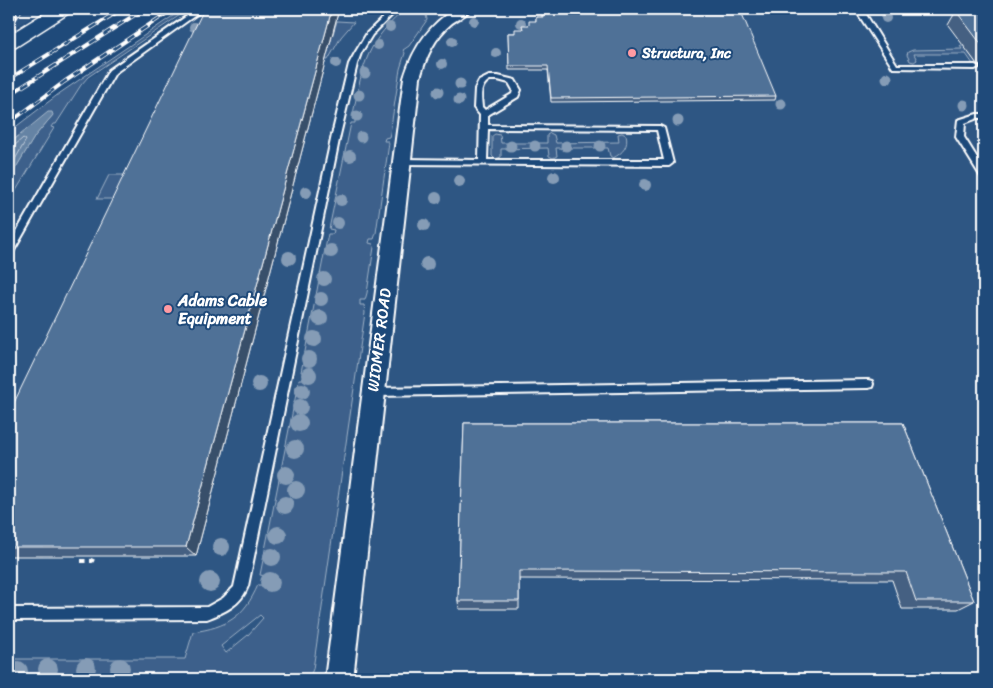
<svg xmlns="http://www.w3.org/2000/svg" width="993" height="688" viewBox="0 0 993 688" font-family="Sriracha,sans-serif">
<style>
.built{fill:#2e5683}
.green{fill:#3c618b;stroke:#9eb0c5;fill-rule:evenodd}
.water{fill:#6583a4;stroke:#a3b5c8}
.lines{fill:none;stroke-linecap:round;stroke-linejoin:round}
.shore{stroke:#c1cddb;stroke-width:1}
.service-casing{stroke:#fff;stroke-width:4}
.minor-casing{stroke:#fff;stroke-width:4}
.secondary-casing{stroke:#fff;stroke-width:3}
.path{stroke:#fff;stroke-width:4;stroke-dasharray:4.5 4.5;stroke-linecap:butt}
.service{fill:#1f4a7a;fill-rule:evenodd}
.minor{fill:#1f4a7a;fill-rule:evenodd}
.secondary{fill:#1f4a7a;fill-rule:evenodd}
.rail-casing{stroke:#fff;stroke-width:4}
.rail{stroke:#1f4a7a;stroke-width:2.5;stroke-dasharray:8;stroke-linecap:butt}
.tree{fill:#859cb6}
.wall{fill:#456182;stroke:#fff}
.shaded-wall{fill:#384f6a;stroke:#fff}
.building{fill:#507197;stroke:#fff}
.poi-dot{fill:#ff9aa2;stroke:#1f4a7a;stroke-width:2}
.labels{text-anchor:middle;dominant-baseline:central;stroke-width:4;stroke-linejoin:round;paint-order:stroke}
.far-poi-label{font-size:14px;font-weight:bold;fill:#fff;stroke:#1f4a7a;text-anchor:start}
.poi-label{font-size:16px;font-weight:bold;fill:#fff;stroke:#1f4a7a;text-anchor:start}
.street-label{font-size:16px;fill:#fff;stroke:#1f4a7a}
</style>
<rect width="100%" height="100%" fill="#1f4a7a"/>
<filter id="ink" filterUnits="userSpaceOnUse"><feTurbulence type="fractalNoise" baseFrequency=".02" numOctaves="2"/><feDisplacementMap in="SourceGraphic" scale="10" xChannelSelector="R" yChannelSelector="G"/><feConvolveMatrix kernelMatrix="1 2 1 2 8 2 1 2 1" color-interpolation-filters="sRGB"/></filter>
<g filter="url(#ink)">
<path class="built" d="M9,9h35l-35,23z
M191,9h793v670h-975v-541l61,-47z"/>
<path class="green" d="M183,9h6l-101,68 -7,8 -25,39h-3l-2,3 3,1 -45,74v-23l26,-43 18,-21 -36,22 -8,7v-12l51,-39z
M406,9c11,0 20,-1 21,11l-18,26 -6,4 2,3 -5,16 -10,64 -1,4 -4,1 -1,3h4l1,2 -13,90 -2,6h-4l-1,4 4,1 1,3 -7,46 -2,7h-5v5h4l1,8 -52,356 -4,10h-300v-20h176l8,-27c34,-5 51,-15 65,-47h6l2,-9 -6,-1 39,-196h5l2,-7h-5l27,-138h5l1,-4 -5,-1 22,-106h4v-3l-3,-1c10,-48 11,-73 50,-107l5,-1zM260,615l3,3 -15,17 -22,18 -5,-7z
M337,21l17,1 -13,15 -13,23h-3z
M960,46h4l15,21h-4l-9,-13h-52l3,6 -3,2 -4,-1 -3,-6 1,-3 5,-2 49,-1z
M550,133l4,2 2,8 63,-1 -1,-8 4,-1 4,2c3,11 -3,18 -13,23l-3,-2 -2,-8h-52l1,8 -4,2 -4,-2 -1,-8 -47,1v8l-6,2 -3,-3v-20l3,-2 5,1 1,8h46v-8z
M109,175h29l-15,24h-26z"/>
<path class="water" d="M48,112h4l1,3 -18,21 -26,43v-35z"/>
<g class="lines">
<path class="shore" d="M9,147l5,-1 9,-8 3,2 -17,30"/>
<g class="service-casing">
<path id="service" d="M197,9h7l-89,64 -103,181 -3,1v-10l100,-175z
M392,9h6l-26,26 -11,18 -4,11 -17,71 -92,451c-7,19 -23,26 -41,33l-198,1v-12l198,-1 16,-9 11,-11 98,-452 17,-71 6,-11 12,-20z
M433,9h9l15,6 -3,2z
M855,9h129v2h-120l33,54h78l4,2 -4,2 -82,-1z
M489,76h9l17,4 6,10 -3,7 -30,18v10l172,1 4,2 9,35 -4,3 -270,-2v-4l3,-1 77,1 1,-45 -6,-7 1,-19 4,-8zM490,80h8l11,3 4,7 -1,4 -27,16 -3,-3c-1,-10 -3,-21 8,-27zM488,129l169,1 7,30h-177z
M977,114h7v4h-6l-13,5 -1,14 20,32v9l-3,-1 -25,-40 2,-17z
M868,380l4,1 1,3 -1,3 -4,1 -494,8 -4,-1 -1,-3 1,-3 4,-1z"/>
</g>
<g class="minor-casing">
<path id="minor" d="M455,9h16c-5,6 -13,10 -19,14 -18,15 -26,34 -32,55l-67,601h-28l79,-601c9,-29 24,-53 51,-69z"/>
</g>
<g class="secondary-casing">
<path id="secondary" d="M51,9h21l-3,4 -53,34 -7,2v-14z"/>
</g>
<path class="path" d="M81,561h11l2,-5"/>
<use href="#service" class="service"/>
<use href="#minor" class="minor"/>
<use href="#secondary" class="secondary"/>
<g class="rail-casing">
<path id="rail" d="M9,29l12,-20
M9,79l113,-70
M9,95l135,-86
M9,123l55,-41 109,-73"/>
</g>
<use href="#rail" class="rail"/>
</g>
<g class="tree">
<circle cx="886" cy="18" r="5"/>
<circle cx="474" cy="21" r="5"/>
<circle cx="521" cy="23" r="5"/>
<circle cx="194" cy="27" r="5"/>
<circle cx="390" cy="27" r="5"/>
<circle cx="452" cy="41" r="5"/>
<circle cx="378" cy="45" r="5"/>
<circle cx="496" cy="53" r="5"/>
<circle cx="336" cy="63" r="5"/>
<circle cx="442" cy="64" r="5"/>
<circle cx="365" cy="73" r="5.5"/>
<circle cx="887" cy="78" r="5.5"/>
<circle cx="460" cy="84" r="5.5"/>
<circle cx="438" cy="92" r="5.5"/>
<circle cx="359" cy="95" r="5.5"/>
<circle cx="459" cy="100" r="5.5"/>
<circle cx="781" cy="104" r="5.5"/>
<circle cx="964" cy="105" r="5.5"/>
<circle cx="357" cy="116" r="5.5"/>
<circle cx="678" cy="121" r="5.5"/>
<circle cx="361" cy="137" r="5.5"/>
<circle cx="511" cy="146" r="5.5"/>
<circle cx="535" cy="146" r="5.5"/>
<circle cx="566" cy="146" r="5.5"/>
<circle cx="600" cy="146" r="5.5"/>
<circle cx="350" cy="156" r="6"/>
<circle cx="554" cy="177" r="6"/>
<circle cx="459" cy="181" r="6"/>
<circle cx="645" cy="185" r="6"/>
<circle cx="306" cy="192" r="6"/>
<circle cx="436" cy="198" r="6"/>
<circle cx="341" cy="200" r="6"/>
<circle cx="338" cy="223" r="6"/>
<circle cx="424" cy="225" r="6"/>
<circle cx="331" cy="251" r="7"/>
<circle cx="289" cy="258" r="7"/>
<circle cx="427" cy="264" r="7"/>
<circle cx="324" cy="279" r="7"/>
<circle cx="321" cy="299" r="7"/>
<circle cx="320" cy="318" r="8"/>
<circle cx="314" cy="339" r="8"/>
<circle cx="309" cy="359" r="8"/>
<circle cx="309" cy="375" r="8"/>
<circle cx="259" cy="384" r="8"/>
<circle cx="302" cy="391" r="8"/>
<circle cx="300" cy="407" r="8"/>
<circle cx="299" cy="423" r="9"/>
<circle cx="295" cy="449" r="9"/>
<circle cx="286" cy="475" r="9"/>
<circle cx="296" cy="490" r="9"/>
<circle cx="285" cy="505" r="9"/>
<circle cx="278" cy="535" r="9"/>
<circle cx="221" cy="547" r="9"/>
<circle cx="272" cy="557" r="9"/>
<circle cx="210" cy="582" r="10"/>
<circle cx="270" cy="582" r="10"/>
<circle cx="86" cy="668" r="10"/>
<circle cx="120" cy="668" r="10"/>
<circle cx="48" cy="669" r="10"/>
<circle cx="18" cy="671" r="10"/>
</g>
<path class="wall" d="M339,9l-143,547h-187v-143z
M542,9l234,87 -1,4 -224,2 -3,-32h-39l-1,-37h7l21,-12v-4h6z
M956,11h28v63l-3,-4v-4l-4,-2 -29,-39z
M464,423h439l71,178 -16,8h-56l-10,-29 -373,-1v30h-60l-1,-8z"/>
<path class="shaded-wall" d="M332,9h7l-143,547 -10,-9z"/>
<path class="building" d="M204,9h128l-146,538h-177v-134z
M542,9h198l36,87 -225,2 -3,-32h-39l-1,-33h7v-4h8l-1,-4h7v-4h7v-4h7z
M956,11h28v37z
M464,423h439l71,178h-58l-10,-29 -387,-1v30h-61z"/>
</g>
<g class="poi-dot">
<circle cx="632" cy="53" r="5"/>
<circle cx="168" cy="309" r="5"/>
</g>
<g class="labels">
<g class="far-poi-label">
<text x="642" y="53">Structura, Inc</text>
</g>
<g class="poi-label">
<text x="178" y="300">Adams Cable<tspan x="178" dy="18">Equipment</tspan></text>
</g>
<g class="street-label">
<text transform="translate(379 340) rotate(-83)">WIDMER ROAD</text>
</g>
</g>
<rect width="993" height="688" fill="none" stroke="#1f4a7a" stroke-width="30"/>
<rect x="15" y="15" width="963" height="658" fill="none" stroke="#fff" stroke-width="2" filter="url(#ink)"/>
</svg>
